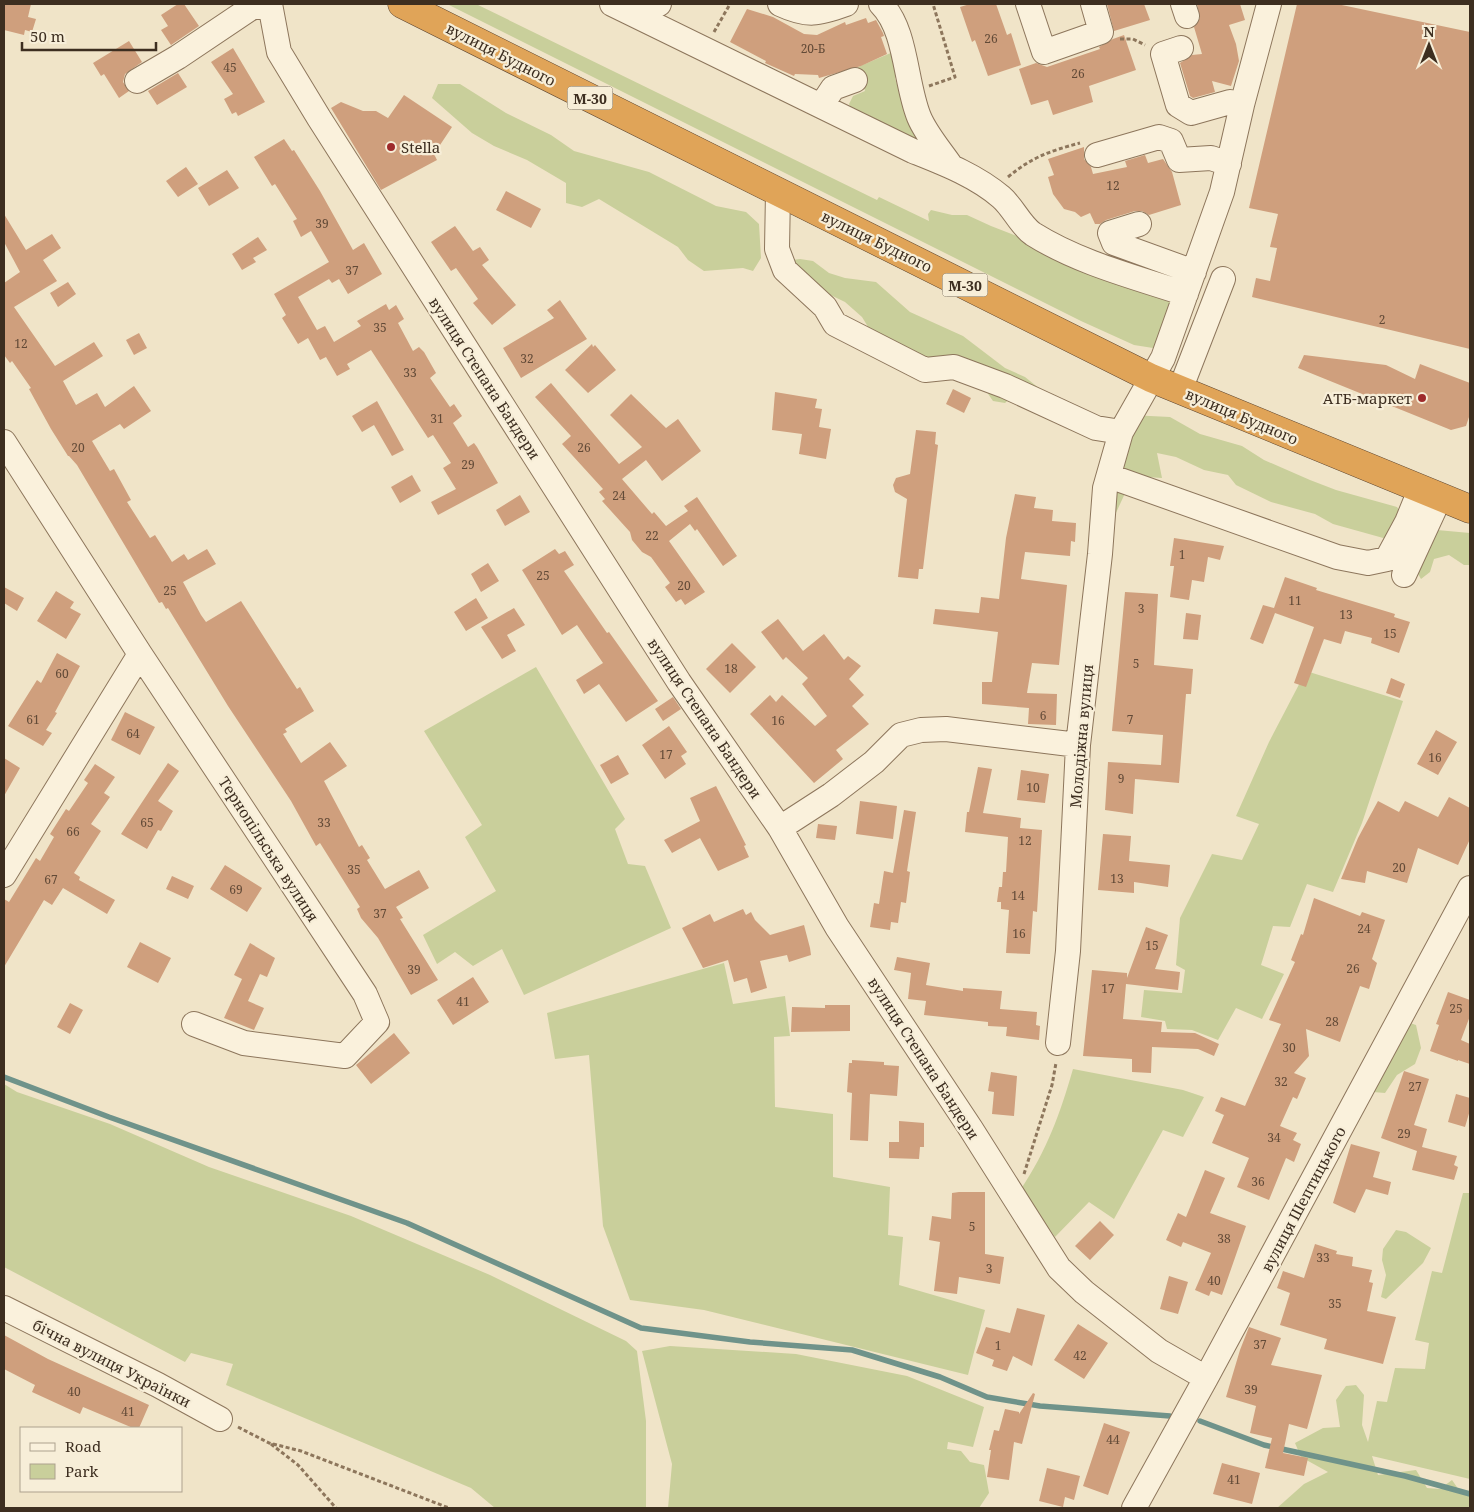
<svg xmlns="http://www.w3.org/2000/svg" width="1474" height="1512" viewBox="0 0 1474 1512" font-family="'Noto Serif',serif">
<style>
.green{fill:#c9cf9b}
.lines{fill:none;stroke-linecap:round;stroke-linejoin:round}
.stream{stroke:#6f938a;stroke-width:5.5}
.building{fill:#cf9f7d}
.minor-casing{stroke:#8d765c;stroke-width:26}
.highway-casing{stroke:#5b4430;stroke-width:29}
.path{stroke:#8d765c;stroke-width:3;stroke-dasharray:4 2.5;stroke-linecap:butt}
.minor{stroke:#faf1dc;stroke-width:24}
.highway{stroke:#e0a458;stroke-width:28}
.poi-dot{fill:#9e2a2b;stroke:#f7eed8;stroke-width:2}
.labels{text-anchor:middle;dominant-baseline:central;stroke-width:4.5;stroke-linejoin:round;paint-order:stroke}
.number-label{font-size:12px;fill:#624a37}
.shield{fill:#f7eed8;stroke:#756857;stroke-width:1}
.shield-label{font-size:14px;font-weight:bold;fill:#3d2e20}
.street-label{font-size:15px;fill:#3d2e20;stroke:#f7eed8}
.poi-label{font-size:15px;fill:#3d2e20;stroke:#f7eed8;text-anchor:start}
</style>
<rect width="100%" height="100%" fill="#f0e4c8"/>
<path class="green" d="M447,4h29l401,196 2,-3 50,24 -1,-7 3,-4 21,5h15l24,11 180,70c3,20 -4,38 -18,52l-19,-3 -53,-24z
M893,52l8,20 -6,6 12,38 12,24 -3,2 -65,-33 -2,-5 4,-8 12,-5 -7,-24z
M438,84h22l46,29 45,22 23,16 75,21 67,34 30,6 13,12 2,34 -8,13 -10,-3 -39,3 -16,-11 -10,-13 -79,-48 -17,8 -16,-4v-20l-39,-23 -33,-14 -22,-13 -40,-35z
M800,259l13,2 16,12 16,5 31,4 34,30 53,24 42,32 20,9 20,16 -26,-3 -14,13 -12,-2 -9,-13 -61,-22 -50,-31 -11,-18 -17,-15 -33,-16 -20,-26z
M1130,415l40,2 30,17 42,12 22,14 46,20 26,10 61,17 11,16 -14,18 -61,-17 -18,-10 -44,-12 -35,-17 -8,-10 -24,-5 -28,-13 -19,-4 5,25 -29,-2 -24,52 -5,-77 2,-12z
M1437,530l33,3v32h-6l-15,-10 -15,4 -4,13 -9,7 -6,-10z
M536,667l89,152 -10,10 13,35 17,2 26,62 -147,67 -22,-46 -29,17 -18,-14 -18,12 -14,-29 73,-44 -31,-54 17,-12 -58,-94z
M1306,671l97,30 -41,122 -29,69 -26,-8 -17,43 -17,-1 -12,39 23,9 -22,45 -26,-11 -18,32 -26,-10 -25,-1 -2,-8 -24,-4 3,-27 38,3 3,-23 -9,-5 4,-47 32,-64 30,6 17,-36 -23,-8 33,-74z
M724,963l9,41 52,-8 5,40 -16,1 1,70 58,7v63l57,10 -2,48 15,2 -4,48 86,25 -17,65 -264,-65 -74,-10 -27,-74 -14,-171 -34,4 -8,-46z
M1407,1022l9,3 5,23 -6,16 -18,11 -12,18 -12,-1z
M1073,1069l110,21 21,7 -21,40 -20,-7 -49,89 -25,-17 -34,35 -34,-48c26,-39 39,-75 52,-120z
M4,1084l13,8 93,32 99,43 142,49 139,59 136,66 11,10 9,70v87h-151l-24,-20 -245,-103 7,-21 -42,-11 -6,9 -181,-95z
M1463,1193h7v286l-98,-23 6,19 38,-5 11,18 13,1 12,-9 9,13 9,2v13h-193l27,-24 24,-12 -27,-15 -6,-14 28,-15 17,-1 -4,-27 10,-14 10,-1 8,10 -2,30 6,17 9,-41 10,1 8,-34 30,1 4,-26 -14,-3 17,-69 10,2z
M1396,1230l10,2 25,16 -8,15 -37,36 -5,-2 5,-22 -4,-15 1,-11z
M670,1346l126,8 111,22 77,31 -11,40 -25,-5 -1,7 14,2 9,11 14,3 5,28 -10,15h-311l4,-44 -30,-113z"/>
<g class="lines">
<path class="stream" d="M4,1077l105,40 298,106 234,105 109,14 102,8 88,27 47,20 53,9 130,10
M1200,1421l64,24 141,31 65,18"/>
</g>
<path class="building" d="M4,4h27l-3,13 8,2 -4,13 -7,-2 -1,5 -20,-5z
M178,4h6l15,22 -28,19 -10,-15 7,-4 -7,-11z
M970,4h26l11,31 4,-2 10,32 -33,11 -13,-36 -3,2 -12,-35z
M1107,4h37l6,16 -36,11z
M1197,4h43l5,16 -16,5 7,19 3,17 -8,25 -19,-5 3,11 -22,6 -3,-2 -10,-33 12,-8 10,-1 -8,-27 6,-9z
M1297,4h40l133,28v317l-218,-52 4,-19 14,3 7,-33 -7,-1 8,-33 -29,-6z
M747,9l26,8 31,17 13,1 28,-13 1,3 20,-7 2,5 8,-3 7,13 1,3 -3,1 6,17 -26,12 -42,12 -1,-3 -23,-1 -1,2 -29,-13 1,-2 -36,-19z
M1124,35l12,35 -47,16 4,16 -40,13 -5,-15 -17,5 -12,-36 17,-6 11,4 53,-18 -1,-2 14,-8z
M129,41l13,21 -17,12 -2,8 6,9 -10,7 -15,-24 -3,2 -8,-13z
M233,48l32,54 -27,14 -2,-4 -4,2 -8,-15 9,-5 -22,-32z
M178,73l9,14 -30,18 -9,-14z
M404,95l48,32 -18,27 3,6 -56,30 -50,-82 10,-6 22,9h13l12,7z
M284,139l8,12 2,-1 26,41 33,59 11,-7 18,31 -34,20 -9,-15 -7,4 -3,-4 -31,18 19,33 8,-4 9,16 27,-16 -4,-5 29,-17 3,6 7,-5 8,14 -6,4 15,28 6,-4 5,5 12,21 -6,5 20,29 4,-3 8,12 -9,7 15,24 6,-4 3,4 21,36 -60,32 -7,-13 25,-13 -13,-21 8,-5 -18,-28 -5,3 -57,-88 -24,14 3,5 -13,7 -11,-19 -6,3 -12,-22 -10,6 -16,-26 4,-3 -12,-21 55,-32 -18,-31 -10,6 -8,-16 4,-2 -22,-35 -3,2 -18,-29z
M1084,147v12l7,8 2,7 34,-7 -2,-6 20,-6 3,8 15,-4 9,13 9,33 -32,10 -7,-4h-7l-29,9 -6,4h-5l-5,-11 -9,4 -6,-5 -11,-3 -11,-15 -5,-17 6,-2 -6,-16z
M186,167l12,17 -20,13 -12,-16z
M227,170l12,18 -30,18 -11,-18z
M506,191l35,18 -10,19 -35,-18z
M4,214l22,36 26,-16 9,14 -18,12 14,21 -43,26 41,59 39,-24 9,14 -40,25 13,24 21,-12 8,14 29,-21 17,25 -27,18 -4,-5 -28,17 18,30 4,-2 17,31 -4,2 23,36 5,-3 17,27 12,-8 4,6 19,-11 9,15 -33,18 18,33 5,7 35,-21 56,88 3,-2 14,24 -29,18 2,3 -4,2 18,29 29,-21 17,24 -23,15 35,66 3,-2 8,13 -3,2 18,29 34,-19 10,18 -33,19 7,11 -3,1 38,61 -27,15 -33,-57 -17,-20 -4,-9 3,-2 -40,-64 -4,3 -25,-45 -63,-95 -60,-98 -2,1 -4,-7 -3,1 -82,-138 -8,-9h-1l-17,-27 -22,-40 2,-1 -19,-27 -2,2 -6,-8v-72l16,-11 -16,-30z
M455,226l18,25 7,-4 9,13 -7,5 34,40 -24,20 -19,-22 5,-4 -22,-31 -5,3 -20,-29z
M258,237l9,13 -14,8 3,4 -14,8 -10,-16z
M68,282l8,12 -18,13 -8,-14z
M560,300l27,39 -66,39 -18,-30 51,-30 -7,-8z
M139,333l8,15 -13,7 -8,-15z
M592,344l1,3 2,-2 21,25 -28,23 -23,-23z
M1304,355l82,10 29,14 5,-15 50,19v31l-4,12 -15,4 -153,-62z
M551,383l68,81 23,-17 -32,-32 21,-21 35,34 12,-9 23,32 -39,30 -16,-21 -24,19 30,35 2,-2 12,14 22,-15 -4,-5 13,-9 40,59 -14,10 -26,-37 -2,2 -5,-7 -21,17 36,51 -20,13 -4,-6 -5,3 -11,-15 5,-4 -19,-26 -9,-5 -10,-12 -2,-8 -28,-31 3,-2 -6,-7 4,-3 -41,-45 9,-8 -36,-39z
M953,389l18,9 -7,15 -18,-9z
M775,392l42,7 -2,9 7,1 -3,18 12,2 -5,30 -27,-5 3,-20 -30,-4z
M377,401l27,49 -12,6 -18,-31 -12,7 -10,-16z
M916,430l20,2 -1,12 3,1 -15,124h-4l-1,10 -20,-2 9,-78 -12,-7 -2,-7 3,-7 14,-4z
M412,475l9,16 -21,12 -9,-16z
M1015,494l21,3 -2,11 19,2 -1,11 24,2 -1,19 -4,-1 -1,15 -45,-4 -4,27 46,6 -8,80 -27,-2 -5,30 30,1 -1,31 -28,-1 1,-16 -47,-4v-22h10l6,-50 -65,-8 2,-15 44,4 2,-16 18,2 7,-61z
M520,495l10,17 -25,14 -9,-16z
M1174,538l50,8 -4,14 -12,-3 -4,25 -12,-2 -3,20 -19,-3 4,-31h-4z
M555,549l4,5 6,-3 9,14 -10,6 43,62 2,-1 49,69 -32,21 -27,-38 -15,10 -8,-14 27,-17 -26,-38 -15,10 -40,-65z
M488,563l11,18 -18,11 -10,-18z
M1285,577l32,11 -1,2 79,24 -1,3 16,5 -11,31 -28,-10 1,-5 -27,-7 -4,13 -17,-5 -18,48 -12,-4 20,-56 -39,-14 -12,31 -13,-5 13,-34 11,3z
M4,587l20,11 -7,13 -13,-8z
M56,591l18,11 -4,6 11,6 -15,25 -29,-18z
M1125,592l33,2 -4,71 39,4 -2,25h-5l-7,89 -44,-4 -2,35 -28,-4 3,-48 53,3 2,-30 -51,-4z
M476,598l12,20 -22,13 -12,-19z
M514,608l11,17 -18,10 9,16 -14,8 -21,-32z
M1186,613l15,2 -3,25 -15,-1z
M778,619l25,32 21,-17 20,26 4,-4 13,10 -12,13 15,16 -12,11 17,18 -33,26 7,9 -29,24 -64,-69 20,-19 6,7 6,-7 33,31 12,-10 -25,-32 6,-6 -22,-21 -3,3 -22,-28z
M732,643l24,24 -26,26 -24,-24z
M57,653l23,13 -25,46 2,1 -11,17 6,3 -9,13 -35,-20 29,-46 4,3z
M1391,678l14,6 -5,14 -14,-5z
M673,697l8,12 -18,12 -8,-12z
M125,712l30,15 -15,28 -29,-15z
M669,726l18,26 -6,4 5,8 -21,15 -23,-34z
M1436,730l21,12 -19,33 -21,-11z
M618,755l11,19 -18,10 -11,-19z
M4,758l16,10 -16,28z
M168,763l11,8 -21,30 15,10 -12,20 -3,-1 -11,19 -26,-15z
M95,764l20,13 -11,16 6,4 -19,27 10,7 -27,42 6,4 -1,3 36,20 -8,14 -44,-26 -11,17 -8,-5 -40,67v-68l5,3 27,-44 4,3 14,-24 -4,-3 16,-25 3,2 19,-28 -4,-3z
M978,767l14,2 -9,44 38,5 -1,10 22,2 -5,82 -4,-1 -3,43 -24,-1 3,-43 -8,-1v-7h-4l2,-15h3l1,-15h3l2,-35 -43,-5 2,-20h2z
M1021,770l28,4 -4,29 -28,-3z
M716,786l30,59 -2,1 5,11 -31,14 -18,-33 -28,15 -8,-13 36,-19 -10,-23z
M1449,797l21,11v31l-12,26 -40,-17 -11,35 -40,-12 -2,12 -24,-4 17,-41 20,-37 21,11 6,-11 33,16z
M860,801l37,5 -4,33 -37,-5z
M904,810l12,2 -9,59 3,1 -4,31 -5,-1 -3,21 -7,-1 -1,8 -20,-3 4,-24 5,1 5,-33 9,2z
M818,824l19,2 -2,14 -19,-2z
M1103,834l28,2 -2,25 41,4 -2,22 -34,-5v11l-36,-3z
M225,865l37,23 -15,24 -37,-23z
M172,876l22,10 -6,13 -22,-10z
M1314,898l46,18 2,-4 23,8 -13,39 5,4 -8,26 -9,-3 -20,56 -34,-13 3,27 -15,17 12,5 -9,21 -4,-2 -13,29 17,7 -4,7 8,4 -7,18 -8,-4 -17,42 -32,-13 12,-29 -37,-15 12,-28 -9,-4 6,-14 24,9 36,-82 -12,-4 26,-58 -4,-2 10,-26 2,1z
M743,909l3,6 5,-3 4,8 15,15 34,-10 6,23 1,7 -22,7 -2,-7 -27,6 7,27 -16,5 -4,-15 -13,4 -6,-22 -25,8 -21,-40 28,-14 4,8z
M1146,927l22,8 -13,34 25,3 -2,18 -52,-6 -3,35 39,3 -1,10 34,1 24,11 -5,12 -16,-7 -46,-2 -1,26 -19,-1v-13l-49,-3 9,-86 35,3v5z
M140,942l31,16 -13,25 -31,-16z
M250,943l25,15 -8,19 -7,-3 -12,27 16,7 -10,22 -30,-12 18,-39 -8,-4z
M897,957l33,6 -4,22 37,6v-3l39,3 -2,18 37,3 -1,13 4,1 -1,14 -33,-4 1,-9 -19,-1v-4l-64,-7 2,-14 -18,-2 3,-26 -17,-3z
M473,977l16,25 -36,23 -16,-25z
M1448,992l22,8v16l-9,24 9,4v20l-12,-4v1l-28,-10 9,-26 -3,-1z
M70,1003l13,7 -13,24 -13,-7z
M825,1005h25v26l-59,1 1,-25 33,1z
M394,1033l16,20 -39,31 -15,-19z
M852,1060l32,2v3l15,1 -2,30 -27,-2 -2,47 -18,-1 2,-47 -5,-1 2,-29h3z
M1404,1071l25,8 -15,46 13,4 -5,18 35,9 -3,9 4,2 -4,13 -42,-10 5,-19 -36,-13z
M991,1072l26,4 -3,40 -22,-2 2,-22 -6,-1z
M1456,1094l14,4v12l-5,17 -17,-5z
M899,1121l25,2v24h-4l-1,12 -30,-1v-16h10z
M1351,1144l29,8 -7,25 18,5 -3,13 -22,-6 -11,24 -22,-10z
M1205,1170l20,8 -15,35 36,13 -24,69 -11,-4 -2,5 -14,-6 16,-37 -28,-11 -2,5 -15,-7 12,-27 8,4z
M959,1192h26v62l19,3 -4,27 -41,-7 -2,17 -23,-3 6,-49 -11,-2 3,-24 19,3 1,-26z
M1100,1221l14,14 -24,25 -15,-14z
M1315,1244l22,7 -1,3 17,3 -1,9 20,4 -3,12 4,1 -6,28 29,6 -13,47 -59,-15 3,-10 -47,-14 10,-32 -13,-5 6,-17 21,7z
M1169,1276l19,6 -10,32 -18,-5z
M1017,1308l28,7 -13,51 -19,-10 -6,15 -15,-5 2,-6 -18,-7 10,-26 24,6z
M1078,1324l30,19 -24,36 -30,-19z
M1249,1327l32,11 -10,27 51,10 -15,54 -18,-5 -6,29 25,5 -4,18 -39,-8 7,-30 -22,-5 6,-27 -30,-9 14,-47z
M4,1335l44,24 101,46 -10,23h-6l-50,-21 -3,7 -48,-22 3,-7 -31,-16z
M1033,1393l2,1 -13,50 -8,-2 -5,38 -22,-3 4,-27h-2l5,-20 5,1 6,-22 14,3v2z
M1104,1423l26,9 -22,63 -25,-9z
M1222,1463l38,10 -8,31 -39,-10z
M1047,1468l33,8 -6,24 -9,-3 -2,10 -24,-6z"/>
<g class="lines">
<g class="minor-casing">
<path id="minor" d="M270,4l9,48 40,66 360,564 101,146 57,99 134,202 88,139 25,24 75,59 47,27
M612,4l301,147c30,12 62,24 88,46 12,10 19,28 32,37 46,29 102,43 153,60
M780,4c28,13 38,10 66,0
M881,4c26,26 24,79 38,113 7,17 21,33 32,49
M1028,4l16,48 57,-20 -8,-28
M1183,4l4,12
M629,12l30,-8
M1181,48l-18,6 15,51 13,8 39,-11 12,3
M137,81l41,-24 73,-49 17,-4
M821,106l12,-18 22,-8
M1097,155l62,-18 12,4 8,19 32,-2 18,6
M778,192l-1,57 8,21 40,37 10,17 90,46 29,-3 51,19 91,42 25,4
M1139,224l-29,9 4,10 80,29
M1180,390l43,-111
M4,442l136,212 225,340 12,28 -32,34 -101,-13 -50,-19
M1109,476l228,81 31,6 19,-4 20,-37 13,-32
M1404,575l36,-78
M780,828l51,-33 43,-33 27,-27 20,-5 25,-1 132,16
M4,875l136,-221
M1058,1043l10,-92 10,-206 22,-191 5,-66 16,-56 42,-74 59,-166 20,-87 27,-101
M4,1308l154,77 62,34
M1134,1508l72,-130 264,-490"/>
</g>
<g class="highway-casing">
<path id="highway" d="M402,4l749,374 319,131"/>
</g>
<path class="path" d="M714,32l16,-28
M1120,39h13l12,6
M929,86l26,-9 -22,-73
M1008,177c24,-20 42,-26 72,-34
M1024,1174l28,-89 4,-22
M238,1427l31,16 32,8 148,57
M271,1444l27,21 38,43"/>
<use href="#minor" class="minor"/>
<use href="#highway" class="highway"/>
</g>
<g class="poi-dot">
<circle cx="391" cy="147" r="5"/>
<circle cx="1422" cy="398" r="5"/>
</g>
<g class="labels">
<g class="number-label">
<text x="991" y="38">26</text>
<text x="813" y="48">20-Б</text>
<text x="230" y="67">45</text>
<text x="1078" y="73">26</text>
<text x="1113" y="185">12</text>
<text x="322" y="223">39</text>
<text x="352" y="270">37</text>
<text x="1382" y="319">2</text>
<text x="380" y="327">35</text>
<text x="21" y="343">12</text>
<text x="527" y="358">32</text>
<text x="410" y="372">33</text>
<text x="437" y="418">31</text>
<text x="78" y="447">20</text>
<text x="584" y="447">26</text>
<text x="468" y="464">29</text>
<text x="619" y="495">24</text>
<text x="652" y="535">22</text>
<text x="1182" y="554">1</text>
<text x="543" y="575">25</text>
<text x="684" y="585">20</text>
<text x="170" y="590">25</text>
<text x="1295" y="600">11</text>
<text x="1141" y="608">3</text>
<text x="1346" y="614">13</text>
<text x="1390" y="633">15</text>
<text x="1136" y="663">5</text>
<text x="731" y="668">18</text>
<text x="62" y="673">60</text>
<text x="1043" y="715">6</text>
<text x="33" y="719">61</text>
<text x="1130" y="719">7</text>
<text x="778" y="720">16</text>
<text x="133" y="733">64</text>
<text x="666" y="754">17</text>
<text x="1435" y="757">16</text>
<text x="1121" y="778">9</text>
<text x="1033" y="787">10</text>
<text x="147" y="822">65</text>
<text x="324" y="822">33</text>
<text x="73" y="831">66</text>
<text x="1025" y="840">12</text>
<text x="1399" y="867">20</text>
<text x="354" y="869">35</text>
<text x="1117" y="878">13</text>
<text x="51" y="879">67</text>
<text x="236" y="889">69</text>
<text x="1018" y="895">14</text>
<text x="380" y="913">37</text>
<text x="1364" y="928">24</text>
<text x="1019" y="933">16</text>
<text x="1152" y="945">15</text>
<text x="1353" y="968">26</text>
<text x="414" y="969">39</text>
<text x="1108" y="988">17</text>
<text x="463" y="1001">41</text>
<text x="1456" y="1008">25</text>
<text x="1332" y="1021">28</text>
<text x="1289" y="1047">30</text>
<text x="1281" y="1081">32</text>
<text x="1415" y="1086">27</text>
<text x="1404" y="1133">29</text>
<text x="1274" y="1137">34</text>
<text x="1258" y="1181">36</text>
<text x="972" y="1226">5</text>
<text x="1224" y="1238">38</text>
<text x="1323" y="1257">33</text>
<text x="989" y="1268">3</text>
<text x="1214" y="1280">40</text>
<text x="1335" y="1303">35</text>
<text x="1260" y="1344">37</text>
<text x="998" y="1345">1</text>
<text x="1080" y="1355">42</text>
<text x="1251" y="1389">39</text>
<text x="74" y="1391">40</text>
<text x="128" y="1411">41</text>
<text x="1113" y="1439">44</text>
<text x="1234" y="1479">41</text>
</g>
<g class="shield">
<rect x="567.5" y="86.5" width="45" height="23" rx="4"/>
<rect x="942.5" y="273.5" width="45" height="23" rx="4"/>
</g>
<g class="shield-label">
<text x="590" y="98">М-30</text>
<text x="965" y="285">М-30</text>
</g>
<g class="street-label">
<text transform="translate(501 54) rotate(27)">вулиця Будного</text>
<text transform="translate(877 241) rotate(26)">вулиця Будного</text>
<text transform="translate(485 378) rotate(57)">вулиця Степана Бандери</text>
<text transform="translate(1242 416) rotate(23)">вулиця Будного</text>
<text transform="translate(705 718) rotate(56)">вулиця Степана Бандери</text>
<text transform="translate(1081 736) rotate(-85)">Молодіжна вулиця</text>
<text transform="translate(269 849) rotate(57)">Тернопільська вулиця</text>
<text transform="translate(924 1058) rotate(57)">вулиця Степана Бандери</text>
<text transform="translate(1303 1199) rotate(-62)">вулиця Шептицького</text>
<text transform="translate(112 1363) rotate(27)">бічна вулиця Українки</text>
</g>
<g class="poi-label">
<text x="401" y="147">Stella</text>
<text x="1412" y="398" text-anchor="end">АТБ-маркет</text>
</g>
</g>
<rect width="1474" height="1512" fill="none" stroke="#3d2e20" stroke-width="10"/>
<rect x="20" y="1427" width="162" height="65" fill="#f7eed8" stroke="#ada18e"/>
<rect x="30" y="1443" width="25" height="8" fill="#faf1dc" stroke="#ada18e"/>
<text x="65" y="1452" font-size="15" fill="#3d2e20">Road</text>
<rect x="30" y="1464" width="25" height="15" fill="#c9cf9b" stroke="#ada18e"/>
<text x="65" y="1477" font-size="15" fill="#3d2e20">Park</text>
<g transform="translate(1429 45)" stroke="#f7eed8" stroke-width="4" paint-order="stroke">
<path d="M0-4L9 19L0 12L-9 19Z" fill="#3d2e20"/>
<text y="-8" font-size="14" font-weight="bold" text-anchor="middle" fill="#3d2e20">N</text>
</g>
<path d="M22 42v8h134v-8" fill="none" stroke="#3d2e20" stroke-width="2.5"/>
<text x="30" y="42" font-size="15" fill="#3d2e20" stroke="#f7eed8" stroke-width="4" paint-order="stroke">50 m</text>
</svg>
